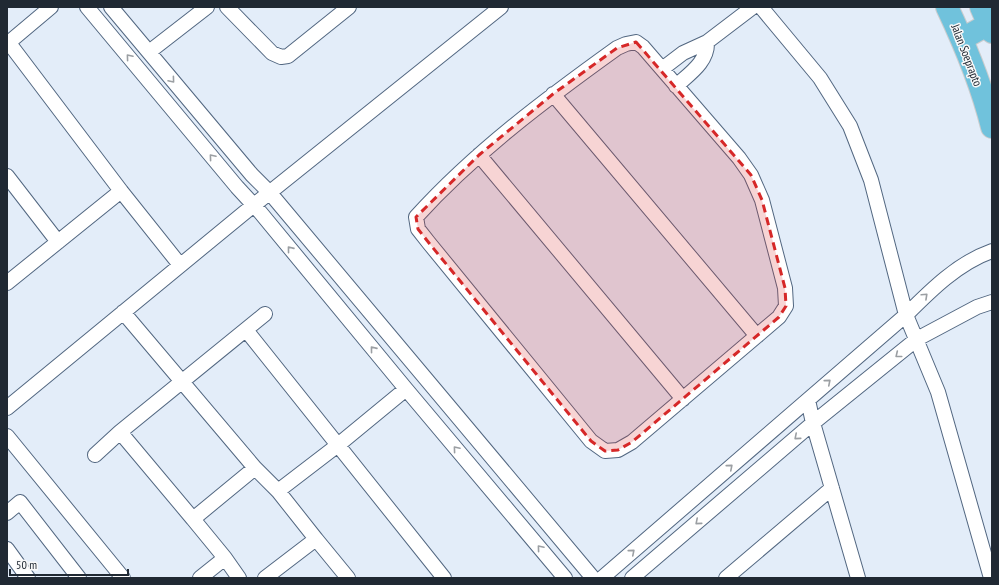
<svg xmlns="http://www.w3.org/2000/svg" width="999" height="585" viewBox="0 0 999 585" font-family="'PT Sans Narrow',sans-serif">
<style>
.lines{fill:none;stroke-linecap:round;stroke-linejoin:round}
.minor-casing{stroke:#526781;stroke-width:16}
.trunk-casing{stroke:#c9ccce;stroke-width:24}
.minor{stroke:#fff;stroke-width:14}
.trunk{stroke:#70c2dc;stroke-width:22}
.oneway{stroke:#9b9fa3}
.marked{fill:#d62828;fill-opacity:0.2;stroke:#d62828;stroke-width:3;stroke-dasharray:8 5;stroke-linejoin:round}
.labels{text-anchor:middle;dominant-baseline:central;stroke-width:3;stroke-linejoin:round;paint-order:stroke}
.street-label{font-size:12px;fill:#202933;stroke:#f9f9f9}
</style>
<rect width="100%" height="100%" fill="#e3edf9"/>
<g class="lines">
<g class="minor-casing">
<path id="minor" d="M87,7l150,180 23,25 146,177 159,189
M111,7l141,168 18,18 323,385
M227,7l45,46 9,4 7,-1 61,-49
M761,7l59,71 30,48 21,54 35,135 32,77 53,186
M636,42l7,5 96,111 12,17 11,25 23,88 1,18 -7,11 -147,125 -14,8 -13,1 -14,-10 -162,-198 -11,-14 -2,-12c59,-65 130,-118 201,-169l9,-4z
M9,43l112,148 59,74
M7,44l44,-37
M149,52l58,-45
M662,69l21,-16 24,-11 46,-35
M676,86c13,-12 32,-24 31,-44
M553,94l204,242
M479,155l204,244
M7,176l51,66
M7,283l114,-92
M123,312l132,156
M246,330l198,248
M808,400l5,23 45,155
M7,408l237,-195 257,-206
M7,436l116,142
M95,455l25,-23
M7,513l13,-11 59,76
M193,519l-73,-87 145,-118
M316,539l32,39
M7,549l21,29
M225,558l14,20
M200,578l25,-20 -32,-39 62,-51 23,23 60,-46 68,-56
M265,578l51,-39 -38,-48
M602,578l304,-263c25,-25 52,-52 86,-64
M632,578l181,-155 104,-84 60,-32 15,-5
M726,578l106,-90"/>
</g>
<g class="trunk-casing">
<path id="trunk" d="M947,7c18,38 35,79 45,120
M981,7l11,25
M962,39l27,-15"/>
</g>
<use href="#minor" class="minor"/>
<use href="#trunk" class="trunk"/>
</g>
<defs><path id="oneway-chevron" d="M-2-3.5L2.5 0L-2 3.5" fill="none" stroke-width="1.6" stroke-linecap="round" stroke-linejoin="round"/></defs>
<g class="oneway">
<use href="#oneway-chevron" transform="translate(129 57) rotate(-130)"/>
<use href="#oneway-chevron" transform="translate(172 80) rotate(50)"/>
<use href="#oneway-chevron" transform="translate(212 157) rotate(-130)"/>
<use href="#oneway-chevron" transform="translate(290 249) rotate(-129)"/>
<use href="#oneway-chevron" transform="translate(925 296) rotate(-43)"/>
<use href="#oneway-chevron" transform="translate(373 349) rotate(-129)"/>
<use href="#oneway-chevron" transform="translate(898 355) rotate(141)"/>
<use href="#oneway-chevron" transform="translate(828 382) rotate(-41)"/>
<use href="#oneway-chevron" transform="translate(797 437) rotate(139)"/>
<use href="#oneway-chevron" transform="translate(456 449) rotate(-130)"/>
<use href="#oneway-chevron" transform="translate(730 467) rotate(-41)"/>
<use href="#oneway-chevron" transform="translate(698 522) rotate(139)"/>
<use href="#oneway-chevron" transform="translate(540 548) rotate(-130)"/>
<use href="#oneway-chevron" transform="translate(632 552) rotate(-41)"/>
</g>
<path class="marked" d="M636,42l115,133 11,25 23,88 1,18 -7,11 -147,125 -14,8 -13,1 -14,-10 -162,-198 -11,-14 -2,-12 63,-62 74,-61 64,-46z"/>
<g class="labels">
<g class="street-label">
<text transform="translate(967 55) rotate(69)">Jalan Soeprapto</text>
</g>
</g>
<rect width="999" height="585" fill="none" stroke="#202933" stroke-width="16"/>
<path d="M10 569v6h118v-6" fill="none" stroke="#202933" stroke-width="2"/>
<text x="16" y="569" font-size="12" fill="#202933" stroke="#f9f9f9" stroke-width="3" paint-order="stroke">50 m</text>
</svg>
